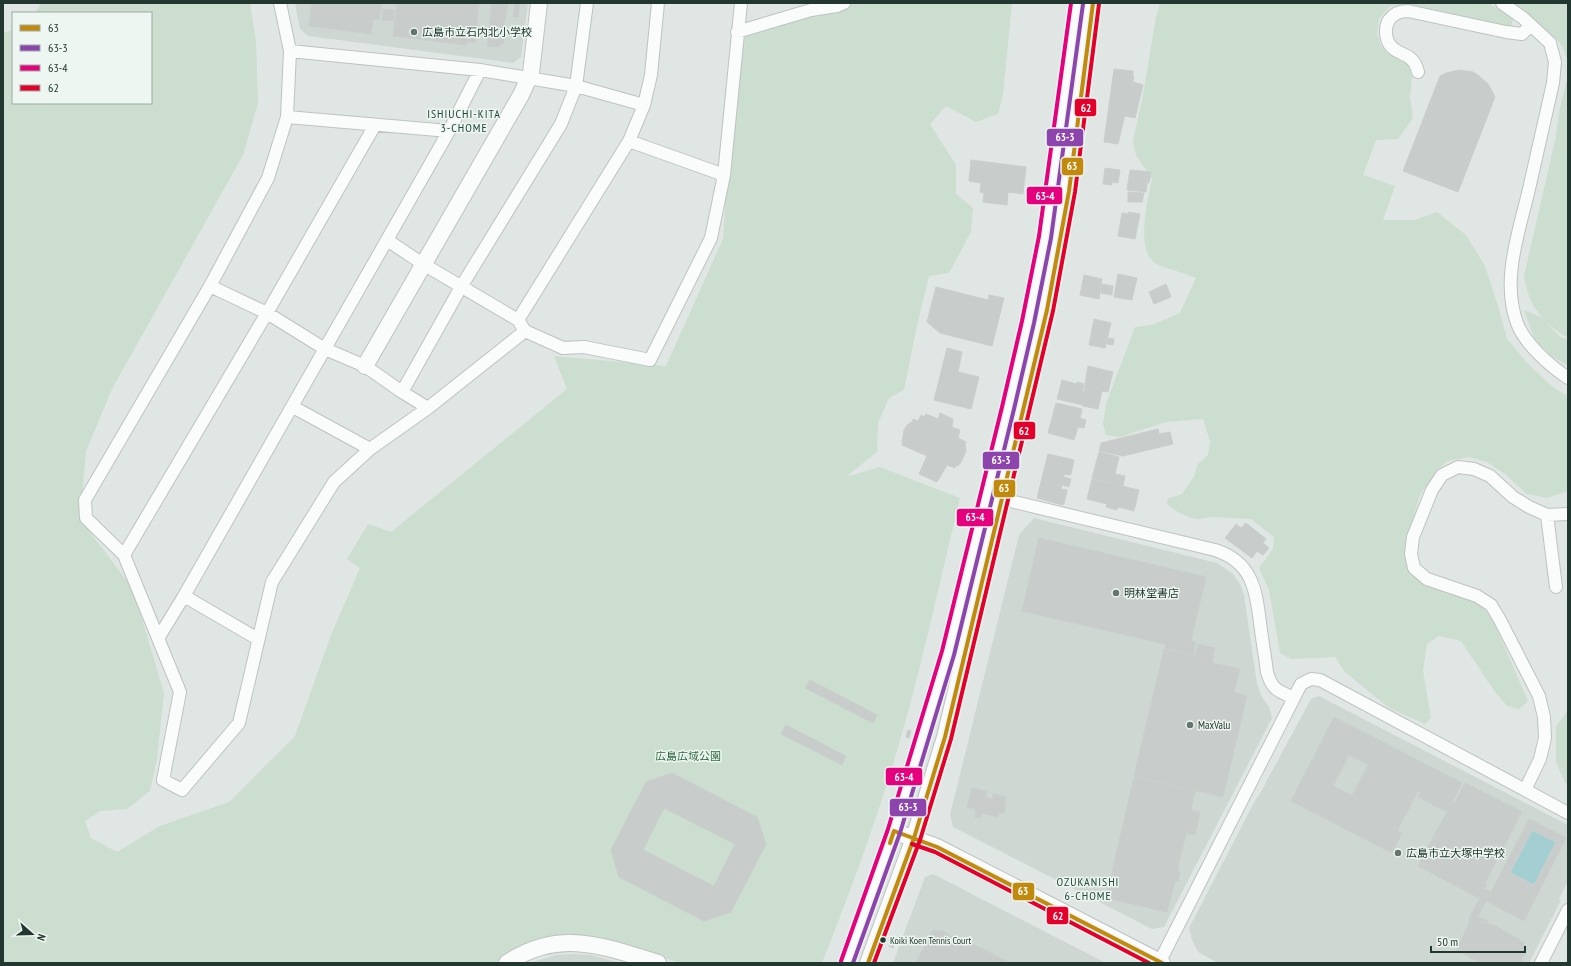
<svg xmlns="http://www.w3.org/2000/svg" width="1571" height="966" viewBox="0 0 1571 966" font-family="'PT Sans Narrow','Noto Sans JP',sans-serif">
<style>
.built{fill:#cfd7d3}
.green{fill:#cbdecf}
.water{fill:#a4cfd2}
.building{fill:#c8cdcb;stroke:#c9cfcc;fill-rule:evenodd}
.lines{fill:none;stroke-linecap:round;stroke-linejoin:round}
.street-casing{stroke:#bdc3c0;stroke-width:14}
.secondary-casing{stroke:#bdc3c0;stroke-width:18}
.street{stroke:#fafbfb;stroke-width:12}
.secondary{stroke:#fafbfb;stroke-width:16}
.bus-1-casing{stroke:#eef6f1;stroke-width:7}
.bus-2-casing{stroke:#eef6f1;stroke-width:7}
.bus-3-casing{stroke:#eef6f1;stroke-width:7}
.bus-4-casing{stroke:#eef6f1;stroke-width:7}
.bus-1{stroke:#c28a0c;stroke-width:4}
.bus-2{stroke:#8e44ad;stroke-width:4}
.bus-3{stroke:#e5007d;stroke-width:4}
.bus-4{stroke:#e4002b;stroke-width:4}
.poi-dot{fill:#64746e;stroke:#eef6f1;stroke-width:1.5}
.bus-dot{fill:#21372f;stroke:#eef6f1;stroke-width:1.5}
.labels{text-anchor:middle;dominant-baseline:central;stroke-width:3;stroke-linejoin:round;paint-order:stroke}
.bus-label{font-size:10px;fill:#21372f;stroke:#eef6f1;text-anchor:start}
.poi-label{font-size:11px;fill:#21372f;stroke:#eef6f1;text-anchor:start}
.park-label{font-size:11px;fill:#2f6a41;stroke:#eef6f1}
.neighbourhood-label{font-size:12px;letter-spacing:1px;fill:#1f473a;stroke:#eef6f1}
.line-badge{stroke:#eef6f1;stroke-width:1.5}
.badge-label{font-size:11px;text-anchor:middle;font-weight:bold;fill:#fff}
</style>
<rect width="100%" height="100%" fill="#e0e6e3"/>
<path class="built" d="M295,3h233l-7,54 -8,6 -205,-27 -8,-7z
M1034,518l183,45 16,11 7,10 4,11 13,89 5,13 7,10 3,11 -108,209 -12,2 -199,-102 -3,-12 69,-280z
M1319,696l249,129v56l-9,18 2,1 -32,63h-73l-3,-1 -2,1h-233l-20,-11 -6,-12 -3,-12 68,-131h1l53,-98z
M933,874l173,89h-213l32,-86z
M573,954l18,1 29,8h-90l25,-8z"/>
<path class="green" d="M41,3h209l6,39 2,61 -15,52 -131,234 -26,62 -6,68 53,70 31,104 -7,66 -7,32 -23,18 -27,2 -15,10 6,17 26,14 43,-26 69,-24 66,-66 36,-101 29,-67 -13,-9 21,-35 23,8 176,-143 -13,-33 112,10 57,-127 14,-199 51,-25 49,-5 15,-7h160l-9,91 -5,20 -22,8 -30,-16 -16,18 26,41v29l17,14 -2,24 -22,41 -20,3 -13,54 -12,60 -15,8 -11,25 -1,29 -31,25 34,-10 80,31c-17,70 -32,140 -51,210 -23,87 -54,172 -87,255h-141l-77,-23 -28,-5 -20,2 -43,14 -18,12h-492v-930l10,-3v73h138v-90h-116z
M1160,3h328l19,11 6,6 -2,6 -13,-1 -89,-21 -19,2 -11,13 -2,15 4,12 6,7 22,12 3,13 -2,19 3,21 -15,21 -22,1 -13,35 32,11 -12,34h32l22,-8 29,23 19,31 14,43 8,30 22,26 24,22 15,9v95l-21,7 -20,-4 -22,-20 -18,-12 -18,-5 -21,4 -12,10 -17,26 -14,51 4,18 7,9 13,11 49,17 10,10 8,14 32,74 -9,8 -12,-3 -12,-14 -34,-51 -22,-5 -12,8 -4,26 8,48 -6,6 -36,-16 -44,-36 -10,-15 -44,2 -11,-6 -11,-63 -10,-22 14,-19 1,-12 -23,-18 -40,-2 -12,2 -8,-1 -17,-8 -8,-7 3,-5 11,-3 3,-2 11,-17 4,-12 10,-9 2,-14 -7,-22 -37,3 -46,15 -14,-2 -3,-11 3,-20 29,-77 17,-2 28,-12 16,-35c-10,-5 -33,-10 -41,-15 -20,-14 -7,-64 -3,-84l-16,-24 -3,-14 10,-46 13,-78z
M1510,3h58v59l-5,-14 -4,-6 -32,-28z
M1568,75v262c-11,-3 -30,-23 -36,-34 -4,-9 -7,-18 -8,-27l32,-140 3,-24z
M1524,310l19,8 17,19 8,2v27l-18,-11 -16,-17z
M1568,710v74l-3,-1 -9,-21v-35z"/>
<path class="water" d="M1532,830l24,12 -22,43 -24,-12z"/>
<path class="building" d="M312,3h70l-3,17 -6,-1 -2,15 -62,-8z
M397,3h82l-4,40 -8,-1v3l-74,-9z
M492,3h16l-4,22 1,1 -2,18h-3l-1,3 -12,-1z
M515,3h5l-2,14h-5z
M383,9l11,1 -1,11 -11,-1z
M1114,69l19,2v6h1l-16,67 -14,-2z
M1459,70l14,2 5,3 11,10 6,12 -37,95 -55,-21 37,-95 6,-3z
M1133,82l10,3 -8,33 -10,-2z
M971,160l55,7 -3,27 -15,-2 -1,13 -24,-3 1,-9 -4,-1 1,-9 -12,-2z
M1105,168l15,2 -2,13 -6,-1v3l-9,-1z
M1130,170l21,2 -2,11h-2l-1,9 -19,-2z
M1128,192l16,1 -2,9h-14z
M1128,212l12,2 -5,25 -17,-3 4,-23 6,1z
M1118,274l19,4 -5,22 -18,-3z
M1084,275l18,4 -3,20 -19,-4z
M1102,284l11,2 -1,9 -11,-2z
M1166,284l5,13 -17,7 -5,-12z
M936,287l52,13 1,-5 15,3 -12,48 -52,-13 -13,-11z
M1094,319l17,4 -6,25 -16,-3z
M1108,338l6,1 -1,6 -6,-1z
M947,348l15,4 -4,20 21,5 -8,32 -37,-9z
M1088,366l25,6 -5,20 -6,-1 -4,18 -15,-3 3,-15h-2z
M1062,380l14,4 1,-2 7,2 -2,7 4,1 -3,13 -26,-6z
M1056,403l26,6 -2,9 6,2 -2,8 -6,-1 -4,13 -26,-7z
M940,413l13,6 -1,8 8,3 -2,8 8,4 -1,3 1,6 -5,11 -3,4 -2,-1 -1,3 -8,-3 -10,17 -18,-8 8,-18 -25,-11 1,-2 -1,-1 2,-12 3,-5 5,-3 1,-3 5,2 3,-6 3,2 2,-3 12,5z
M1158,429l1,5 11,-2 3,12 -50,12 -24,-5 2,-8z
M1099,452l20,5 -4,17 10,2 -2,10 -31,-8z
M1048,454l26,6 -3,14 -1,1 -6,-1v3l7,2 -2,8 -7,-2 -1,4 6,1v1l-3,13 -2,1 -25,-7z
M1092,479l47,11 -5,21 -16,-4 -1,3 -11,-3 1,-3 -20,-5z
M1246,523l20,16 -3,4 6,5 -6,7 -6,-4 -5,7 -27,-20 11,-14 5,4z
M1039,538l167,39 -15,64 5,1 -3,13 -28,-7v-4l-143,-33z
M1198,644l17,4 -3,15 28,6 -6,23 13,4 -24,101 -89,-21 30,-127 31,7z
M810,680l67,35 -4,8 -68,-35z
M1334,717l128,66 -15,29 -29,-15 3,-5 -72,-37 -16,31 47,24 -5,9 27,14 -10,20 -101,-52z
M786,725l60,31 -4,9 -61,-31z
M908,730l3,1 -2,7 -3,-1z
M1368,765l50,26 -21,40 -22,-12 5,-9 -28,-14z
M672,773l85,44 9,27 -35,68 -27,9 -85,-44 -8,-27 35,-68zM664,808l71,36 -21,42 -71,-36z
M1134,777l61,14 -4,19 9,2 -5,23 -9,-2 -9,38 3,1 -2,9h-3l-8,31 -61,-14z
M1465,783l57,29 -37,71 -56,-29z
M972,788l15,3 -2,6 7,2 1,-5 13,3 -2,8h2l-2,8h-5l-1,4 -16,-4 -2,5 -5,-1 1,-8 -9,-2z
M1452,802l3,2 -26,50 58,30 -8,14 -61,-32z
M1529,819l37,19 -42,83 -38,-20zM1532,830l24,12 -22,43 -24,-12z
M1484,889l7,3 -13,24 10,5 -1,2 -16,-3 -1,2 -2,-1z
M1471,920l25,6 24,14 4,3 2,8 -6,12h-39l-25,-13z
M933,929l6,3 2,-2 17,10 1,-3 11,5 -3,5 1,1 3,-5 39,20h-94z
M892,939l3,2 -2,7 -4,-2z"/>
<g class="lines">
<g class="street-casing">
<path id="street" d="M280,3l10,48 -3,66 -19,61 -58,108 -125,214 1,18 38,37 56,137 -17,88 19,10 57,-67 33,-141 62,-100 36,-33 58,-41 97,-77
M1502,3l21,15 27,25 5,19 -2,21c-8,35 -16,71 -24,106 -10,43 -28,91 -12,134 7,20 33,43 51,55
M737,32l74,-22 26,-4 7,-3
M290,51l190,19 96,16 68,19
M1418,72c-1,-5 -3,-10 -8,-14 -5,-4 -11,-5 -16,-9 -9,-6 -10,-21 -5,-29 5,-7 12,-9 19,-9l98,21 16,2 9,-9
M287,117l162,14
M629,141l95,34
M387,240l36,24 95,56 7,11 38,17 21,-1 66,13 61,-122 13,-63 17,-172
M210,286l57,27 58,36 40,17 37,26 26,16
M518,320l111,-179 15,-36 7,-30 7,-72
M402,392l59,-105 100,-163 15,-38 11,-83
M293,407l77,42
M1002,499l213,51c37,12 41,39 45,73 2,16 5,32 7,49 5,18 11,19 27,26
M1547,515l9,72
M124,555l143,-242 108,-188
M184,596l74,43
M159,637l25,-41 265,-465 31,-61
M1525,790l15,-31 5,-21 -1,-21 -5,-21 -39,-76 -9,-15 -14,-9 -50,-17 -13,-11 -3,-14 2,-17 19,-47 10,-15 16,-8 16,2 16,7 23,21 16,10 18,8 21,-1
M1159,963l142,-279 10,-5 9,1 248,133
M1541,963l27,-53"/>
</g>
<g class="secondary-casing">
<path id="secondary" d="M365,366l156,-271 10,-22 8,-70
M904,835l33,12 225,116
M507,963c52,-35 97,-17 151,0
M847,963l47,-132 54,-178 60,-245 20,-86 17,-85 32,-234
M868,963l46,-125 31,-101 102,-427 22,-119 24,-188"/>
</g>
<use href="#street" class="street"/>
<use href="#secondary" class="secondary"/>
<g class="bus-1-casing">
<path id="bus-1" d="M890,843l4,-12 43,16 225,116
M868,963l46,-125 31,-101 102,-427 22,-119 24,-188"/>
</g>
<g class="bus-2-casing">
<path id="bus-2" d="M853,963l47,-130 54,-178 60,-246 20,-86 17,-85 32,-234"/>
</g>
<g class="bus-3-casing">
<path id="bus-3" d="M841,961l47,-132 54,-178 60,-244 20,-86 17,-85 32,-233"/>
</g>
<g class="bus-4-casing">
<path id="bus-4" d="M912,844l23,8 214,111
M874,963l46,-123 31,-101 102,-428 22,-119 24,-188"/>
</g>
<use href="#bus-1" class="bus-1"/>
<use href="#bus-2" class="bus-2"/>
<use href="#bus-3" class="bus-3"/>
<use href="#bus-4" class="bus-4"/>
</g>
<g class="poi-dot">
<circle cx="414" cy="32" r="4"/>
<circle cx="1116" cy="593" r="4"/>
<circle cx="1190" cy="725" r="4"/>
<circle cx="1398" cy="853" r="4"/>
</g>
<circle class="bus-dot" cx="883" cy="940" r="3.5"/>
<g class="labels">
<g class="bus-label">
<text x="890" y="940">Koiki Koen Tennis Court</text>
</g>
<g class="poi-label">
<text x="422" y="32">広島市立石内北小学校</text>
<text x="1124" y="593">明林堂書店</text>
<text x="1198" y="725">MaxValu</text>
<text x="1406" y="853">広島市立大塚中学校</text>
</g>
<g class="park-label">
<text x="688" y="756">広島広域公園</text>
</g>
<g class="neighbourhood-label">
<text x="464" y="113">ISHIUCHI-KITA<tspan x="464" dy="14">3-CHOME</tspan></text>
<text x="1088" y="881">OZUKANISHI<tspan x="1088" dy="14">6-CHOME</tspan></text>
</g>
</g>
<g class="line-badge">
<rect x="1074" y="98" width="23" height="19" rx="4" fill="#e4002b"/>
<rect x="1046" y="128" width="38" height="19" rx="4" fill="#8e44ad"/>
<rect x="1061" y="157" width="23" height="19" rx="4" fill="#c28a0c"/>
<rect x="1026" y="186" width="37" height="19" rx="4" fill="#e5007d"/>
<rect x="1013" y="421" width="23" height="19" rx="4" fill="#e4002b"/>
<rect x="982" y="451" width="38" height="19" rx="4" fill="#8e44ad"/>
<rect x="993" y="479" width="23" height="19" rx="4" fill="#c28a0c"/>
<rect x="956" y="508" width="38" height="19" rx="4" fill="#e5007d"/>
<rect x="885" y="767" width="38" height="19" rx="4" fill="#e5007d"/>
<rect x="889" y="798" width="38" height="19" rx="4" fill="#8e44ad"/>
<rect x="1012" y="882" width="23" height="19" rx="4" fill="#c28a0c"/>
<rect x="1046" y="906" width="23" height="19" rx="4" fill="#e4002b"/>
</g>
<g class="badge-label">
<text x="1086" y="112">62</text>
<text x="1065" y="141">63-3</text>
<text x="1072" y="170">63</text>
<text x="1045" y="200">63-4</text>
<text x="1024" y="435">62</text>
<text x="1001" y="464">63-3</text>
<text x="1004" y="492">63</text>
<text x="975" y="521">63-4</text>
<text x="904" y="781">63-4</text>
<text x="908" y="811">63-3</text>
<text x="1023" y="895">63</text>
<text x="1058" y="920">62</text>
</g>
<rect width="1571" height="966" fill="none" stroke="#21372f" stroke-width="8"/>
<rect x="12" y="12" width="140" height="92" fill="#eef6f1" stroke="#9caaa3"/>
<rect x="20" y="25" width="20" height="6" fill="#c28a0c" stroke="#9caaa3"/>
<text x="48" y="32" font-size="12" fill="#21372f">63</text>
<rect x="20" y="45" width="20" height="6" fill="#8e44ad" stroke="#9caaa3"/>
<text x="48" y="52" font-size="12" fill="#21372f">63-3</text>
<rect x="20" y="65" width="20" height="6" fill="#e5007d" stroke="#9caaa3"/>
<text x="48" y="72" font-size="12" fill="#21372f">63-4</text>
<rect x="20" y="85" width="20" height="6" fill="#e4002b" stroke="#9caaa3"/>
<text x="48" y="92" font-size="12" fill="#21372f">62</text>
<g transform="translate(32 934) rotate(110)" stroke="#eef6f1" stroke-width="3" paint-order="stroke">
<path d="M0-3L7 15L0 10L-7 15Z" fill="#21372f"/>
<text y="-6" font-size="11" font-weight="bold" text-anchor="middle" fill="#21372f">N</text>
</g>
<path d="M1431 946v6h94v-6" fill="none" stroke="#21372f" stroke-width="2"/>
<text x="1437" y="946" font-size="12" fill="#21372f" stroke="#eef6f1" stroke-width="3" paint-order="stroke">50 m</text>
</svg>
